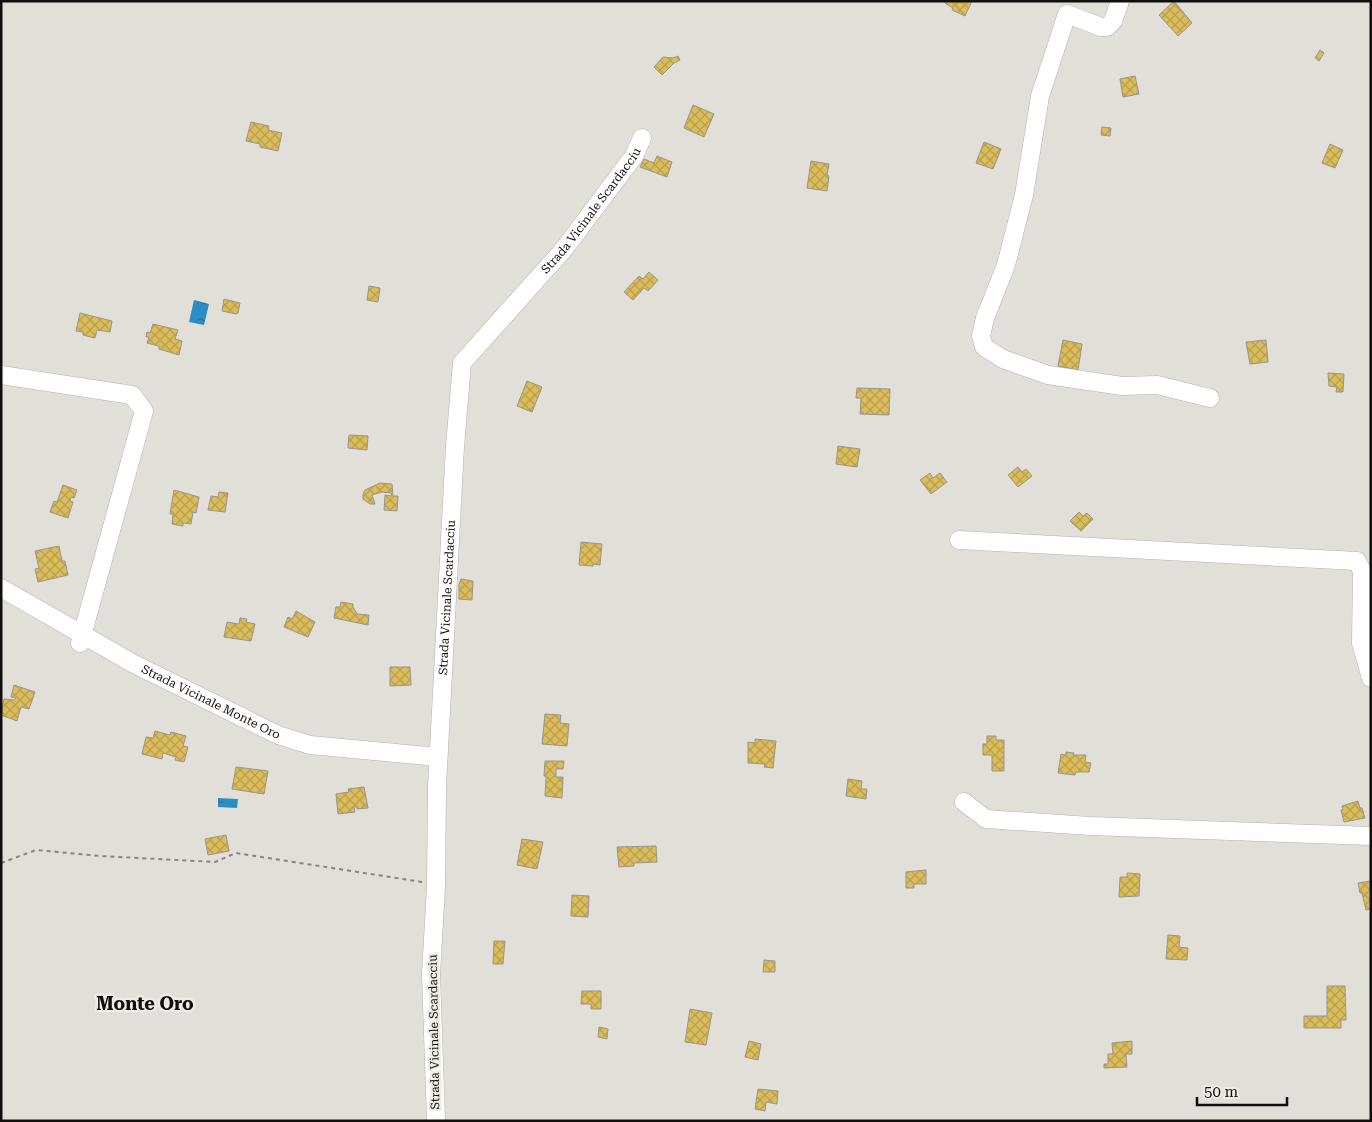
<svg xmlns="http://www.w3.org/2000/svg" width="1372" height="1122" viewBox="0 0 1372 1122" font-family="'Roboto Serif',serif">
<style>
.water{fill:url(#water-ripples)}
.building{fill:url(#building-cross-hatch);stroke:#97958f}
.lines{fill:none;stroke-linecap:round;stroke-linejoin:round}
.minor-casing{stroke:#b5b3ad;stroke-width:19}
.path{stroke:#86847f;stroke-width:2;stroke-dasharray:4 4;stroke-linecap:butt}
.minor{stroke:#fff;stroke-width:18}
.labels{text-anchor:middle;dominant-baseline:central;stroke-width:5;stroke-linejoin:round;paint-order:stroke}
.street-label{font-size:12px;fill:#100f0d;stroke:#eeece5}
.district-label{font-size:18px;font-weight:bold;fill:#100f0d;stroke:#eeece5}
</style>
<defs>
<pattern id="water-ripples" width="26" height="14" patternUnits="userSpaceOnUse" patternTransform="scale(1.25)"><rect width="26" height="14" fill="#2d8dc5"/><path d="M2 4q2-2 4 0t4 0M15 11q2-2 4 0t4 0" fill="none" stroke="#25729e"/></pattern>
<pattern id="building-cross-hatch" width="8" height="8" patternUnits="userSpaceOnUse" patternTransform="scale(1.25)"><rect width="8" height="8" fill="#dabc5b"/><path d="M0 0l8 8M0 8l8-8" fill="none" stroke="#baa04e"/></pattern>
</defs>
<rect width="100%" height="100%" fill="#e1dfd8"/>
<path class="water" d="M194,300l15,4 -5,21 -15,-3z
M218,798l20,1 -1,9 -19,-1z"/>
<path class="building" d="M946,1h26l-7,15 -13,-6 1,-2 -8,-5z
M1174,1l18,22 -14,13 -19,-21z
M1320,50l4,3 -5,8 -4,-3z
M678,56l2,4 -6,3 -12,12 -8,-8 9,-10 10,1z
M1135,76l4,18 -16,3 -3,-18z
M693,105l21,9 -10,23 -20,-9z
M251,122l18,4 -1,4 14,3 -4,18 -18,-4v-3l-14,-3z
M1102,127l9,1 -1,8 -9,-1z
M984,142l17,7 -8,20 -17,-6z
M1330,144l13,6 -8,18 -13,-5z
M657,156l15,6 -5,15 -27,-10 4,-8 10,4z
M811,161l18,3 -2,11 2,1 -2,15 -20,-3z
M649,272l9,8 -10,11 -4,-3 -11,12 -9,-8 15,-16 4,3z
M369,286l11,2 -2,14 -11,-2z
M224,299l16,4 -2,10 -2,1 -14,-3z
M80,313l32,8 -2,11 -13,-2 -2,8 -12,-3v-3l-7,-1z
M153,324l25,6 -3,9 7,2 -3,14 -20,-6v-3l-12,-3 2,-6h-3l1,-5 3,1z
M1063,340l19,4 -4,26 -20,-4z
M1266,340l2,22 -18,2 -4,-22z
M1328,373l16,1 -1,18h-7l1,-5 -8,-1z
M527,381l15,6 -10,25 -15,-6z
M857,388l33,1 -1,26 -29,-1 1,-16h-5z
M349,435l19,1 -1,14 -19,-2z
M838,446l22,3 -3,18 -21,-3z
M1018,467l4,5 4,-3 6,7 -14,11 -10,-12z
M930,473l3,5 7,-5 7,9 -16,12 -11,-14z
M380,483l12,1 1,12h5l-1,15 -13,-1 1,-15 7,1 -1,-3 -9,-1 -10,3 3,9h-5l-7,-5v-5l2,-4z
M63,485l14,5 -3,8 -3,-1 -1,4 3,1 -5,16 -18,-6 4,-11 3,1z
M174,490l25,7 -3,16 -3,-1 -2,12 -8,-1v3l-11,-2 1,-10h-3z
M219,492l9,1 -3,19 -17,-2 3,-14 7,1z
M1079,512l4,4 4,-3 6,6 -12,12 -11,-10z
M581,542l21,2 -2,21 -7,-1v2l-14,-1z
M59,546l3,15h3l3,14 -30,7 -3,-13 4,-1 -4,-17z
M461,579l12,2 -1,19 -13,-1v-14z
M341,602l12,2v3l4,7 12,1 -1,10 -34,-7 2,-11h4z
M296,611l19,11 -7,15 -24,-10 4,-10 4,2z
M240,618l7,1 -1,3 9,2 -4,17 -27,-4 3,-15 12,2z
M390,667h20l1,18 -21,1z
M14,685l21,7 -6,17 -8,-2 -4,14 -16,-6 3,-16 11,1 1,-2 -5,-1z
M545,714l16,1 -1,8 9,1 -2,22 -25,-2z
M155,731l15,4 1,-3 15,4 -3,10 5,1 -4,15 -9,-2 1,-3 -13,-4 -1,6 -20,-5 4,-17 7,1z
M987,736h9v4h8v31h-12v-16h-9v-11h4z
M755,739l21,2 -3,27 -9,-1 1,-3 -17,-1v-21l7,1z
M1066,752l8,1 -1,2h13l-1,7 6,1 -2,9h-13l-1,3 -17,-2 3,-19 5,1z
M545,761h19l-1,8h-7v8h7l-1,21 -17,-2 1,-20h-2z
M236,767l32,4 -4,23 -32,-5z
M848,779l14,2 -1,8h6l-1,10 -20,-3z
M364,787l4,21 -11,1v-2h-3l1,5 -17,2 -2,-20 13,-2 -1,-3z
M1358,801l2,7h2l3,10 -21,4 -3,-12h2l-1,-4z
M226,835l3,16 -21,4 -3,-16z
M522,839l21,3 -6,27 -20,-4z
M656,846l1,16 -23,1v3l-15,1 -2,-20z
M926,870v14h-12v4h-8v-16z
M1127,873l13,1 -1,22 -20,1 1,-20h7z
M1371,881v28l-5,1 -4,-17h-2l-2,-10z
M572,895l17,1 -1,21 -17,-1z
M1168,935l12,1 -1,11 9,1 -1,12 -21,-1z
M494,941h11l-2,23h-10z
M764,960l11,1v11h-12z
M1327,986h18l1,34h-5v8h-37v-12h23z
M582,991h19v18h-10v-5h-10z
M690,1009l22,4 -6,32 -21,-3z
M599,1027l9,2 -1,10 -9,-2z
M749,1041l12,3 -3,16 -13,-3z
M1132,1041v13h-6l1,13 -23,1v-4h4v-10h5l-1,-11z
M758,1089l20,2 -1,13 -11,-2 -1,9 -10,-2z"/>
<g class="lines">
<g class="minor-casing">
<g id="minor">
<path d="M1120,1l-7,20 -6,6h-6l-34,-13 -27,82 -16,99 -18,70 -21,53 -4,18 3,11 19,12 45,16 74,11 35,-1 53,13"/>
<path d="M1,375l131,20 12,16 -64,232"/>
<path d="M959,540l398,21 5,10 -1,72 10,35"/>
<path id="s1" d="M1,588l133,76 144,71 32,10 128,12"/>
<path d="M964,802l22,17 104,7 281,10"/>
<path id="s2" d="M436,1121l-5,-147 5,-87 1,-100 18,-341 7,-83 102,-114 70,-93 8,-18"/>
</g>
</g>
<path class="path" d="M1,863l35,-13 64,6 115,6 21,-9 186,29"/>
<use href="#minor" class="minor"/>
</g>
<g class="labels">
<g class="street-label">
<text stroke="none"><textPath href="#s2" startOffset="959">Strada Vicinale Scardacciu</textPath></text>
<text stroke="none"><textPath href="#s2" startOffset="524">Strada Vicinale Scardacciu</textPath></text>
<text stroke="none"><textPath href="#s1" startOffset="239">Strada Vicinale Monte Oro</textPath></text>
<text transform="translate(434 1032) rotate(-91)">Strada Vicinale Scardacciu</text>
</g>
<g class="district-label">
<text x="145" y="1003">Monte Oro</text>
</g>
</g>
<rect width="1372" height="1122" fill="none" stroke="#100f0d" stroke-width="5"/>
<path d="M1197 1097v8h90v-8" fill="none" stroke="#100f0d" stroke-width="2.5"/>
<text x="1204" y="1097" font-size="15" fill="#100f0d" stroke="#eeece5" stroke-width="4" paint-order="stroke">50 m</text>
</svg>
